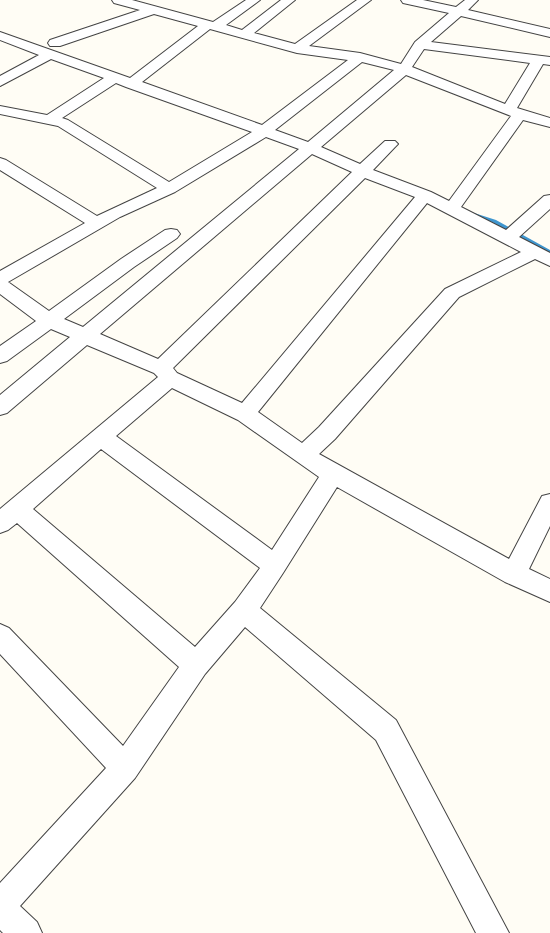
<svg xmlns="http://www.w3.org/2000/svg" width="550" height="933" viewBox="0 0 550 933" font-family="'Libre Baskerville',serif">
<style>
.lines{fill:none;stroke-linecap:round;stroke-linejoin:round}
.stream{fill:#3f96cf;fill-rule:evenodd}
.minor-casing{stroke:#444;stroke-width:2}
.minor{fill:#fff;fill-rule:evenodd}
</style>
<rect width="100%" height="100%" fill="#fffdf5"/>
<g class="lines">
<path class="stream" d="M471,212l25,8 54,30v4l-58,-32 -23,-7 -1,-1z"/>
<g class="minor-casing">
<path id="minor" d="M112,0h20l81,22 33,-22h14l-34,25 16,5 39,-30h14l-41,33 41,11 62,-44h14l-62,46 51,7 41,11 14,-22 34,-29 -46,-10 -2,-3h22l33,7 9,-7h13l-10,10 82,19v8l-89,-21 -30,26 119,15v8l-7,-1 -26,44 33,10v9l-27,-7 -62,87 45,23 38,-34 6,-1v14l-31,28 31,16v13l-15,-7 -76,38 -124,142 -16,15 190,105 33,-63 8,-2v32l-21,43 21,10v23l-45,-20 -168,-95 -54,86 -23,35 136,112 113,213h-33l-100,-193 -131,-113 -40,47 -70,104 -115,128 17,16 5,11h-39l-3,-3v-47l106,-115 -106,-114v-30l9,4 114,118 56,-79 -162,-144 -9,7 -8,3v-24l158,-132 -4,-4 -67,-28 -80,68 -7,2v-20l70,-58 -19,-8 -44,32 -7,2v-17l36,-25 -36,-27v-23l85,-48 -85,-53v-12l6,2 91,56 60,-28 -99,-62 -58,-12v-8l47,9 57,-37 -53,-19 -51,27v-10l39,-21 -39,-15v-8l130,46 68,-52 -44,-12 -94,32h-10l-2,-3 2,-3 90,-30 -26,-7zM210,29l87,24 51,7 -86,65 -120,-43zM424,49l106,14 -25,41 -93,-37zM362,62l32,8 -86,72 -33,-12zM406,75l105,41 -62,85 -18,-9 -58,-22 22,-23 3,-3 -3,-3h-10l-25,23 -39,-17zM116,83l10,4 126,45 -83,50 -101,-62 -6,-2zM266,137l33,12 -216,178 -19,-8 70,-52 43,-29 3,-4 -3,-4 -6,-1 -6,1 -44,29 -72,52 -41,-29 112,-65 55,-25zM312,154l40,18 -194,187 -58,-25zM365,178l50,19 -173,206 -65,-30 -4,-5zM427,203l94,49 -76,37 -126,138 -17,16 -44,-31zM172,388l66,32 81,57 -47,73 -156,-114zM101,449l159,119 -25,34 -40,45 -162,-138z"/>
</g>
<use href="#minor" class="minor"/>
</g>
</svg>
